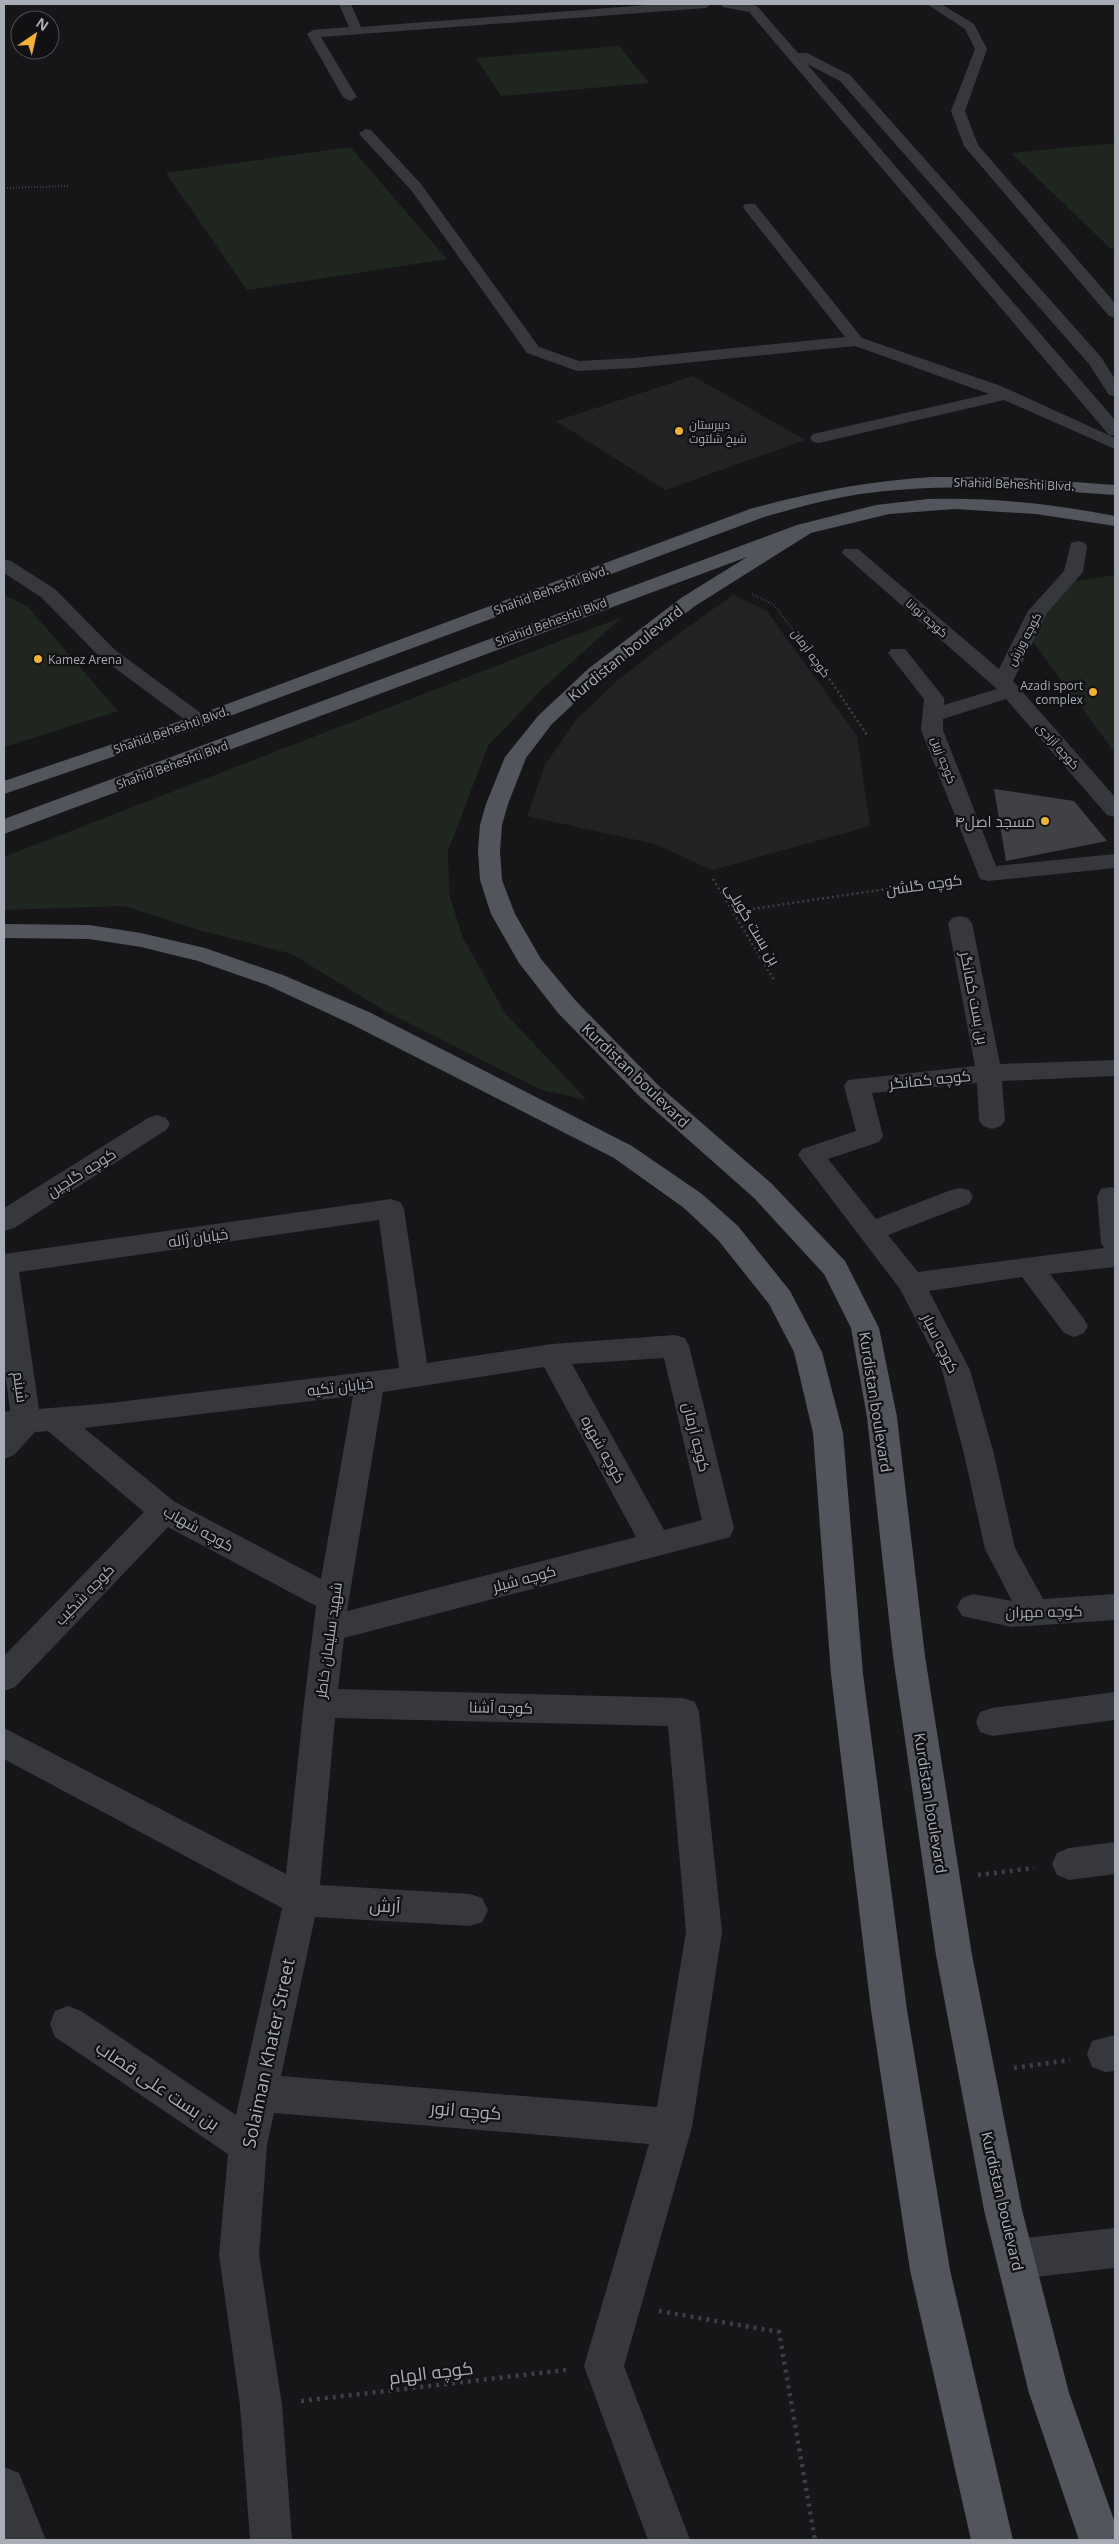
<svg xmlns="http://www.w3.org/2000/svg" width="1119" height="2544" viewBox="0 0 1119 2544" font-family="'Open Sans',Cairo,sans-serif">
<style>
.built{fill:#222225}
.green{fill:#1e261f}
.building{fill:#404145}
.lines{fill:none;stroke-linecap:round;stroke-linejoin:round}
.path-far2{stroke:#3d3f44;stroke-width:2;stroke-dasharray:1 2;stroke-linecap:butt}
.path-far1{stroke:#3d3f44;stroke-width:2.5;stroke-dasharray:2 3;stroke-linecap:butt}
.path{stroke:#3d3f44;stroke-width:4.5;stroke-dasharray:3 5;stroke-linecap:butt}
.minor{fill:#37383d;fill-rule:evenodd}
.major{fill:#53555c;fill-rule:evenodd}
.poi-dot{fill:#f2b134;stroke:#111113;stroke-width:2}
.labels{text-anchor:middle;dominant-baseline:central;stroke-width:4.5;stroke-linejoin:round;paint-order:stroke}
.far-poi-label{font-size:12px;fill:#a8adb8;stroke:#111113;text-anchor:start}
.far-street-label{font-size:12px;fill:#a8adb8;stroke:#111113}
.street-label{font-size:15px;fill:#a8adb8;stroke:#111113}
.poi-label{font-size:15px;fill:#a8adb8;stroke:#111113;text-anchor:end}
.near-street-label{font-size:18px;fill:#a8adb8;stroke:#111113}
</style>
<rect width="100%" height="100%" fill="#161618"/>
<path class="built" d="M693,376l112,64 -140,50 -109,-69z
M733,595l34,16 90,125 13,90 -158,44 -57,-26 -128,-28 18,-51 31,-45 42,-40 46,-36z"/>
<path class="green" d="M619,46l30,37 -148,13 -25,-38z
M1115,143v105l-4,1 -100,-96z
M350,147l97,112 -200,31 -81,-117z
M1115,575v178l-90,-122 30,-47z
M4,595l23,11 91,105 -114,36z
M622,617l-80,72 -54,57 -40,105 1,43 14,44 42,75 82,87 -45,-10 -157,-79 -93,-57 -93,-24 -75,-24 -120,4v-53z"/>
<path class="building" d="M994,789l80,12 33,40 -101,20z"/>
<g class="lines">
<path class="path-far2" d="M4,188l64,-2
M752,594l22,11 45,59"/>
<path class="path-far1" d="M818,662l49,73
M713,879l61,101
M733,912l226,-34"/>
<path class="path" d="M978,1875l56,-7
M1014,2068l56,-8
M659,2311l120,21 36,208
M301,2401l265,-31"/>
<path class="minor" d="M339,4h12l10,23 300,-23h51l-6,4 -385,29 36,60 -7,4 -7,-4 -36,-63 6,-4 36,-3z
M721,4h24l12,2 41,47h9l43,22 251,282 14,22v17l-6,-1 -20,-31 -249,-283 -33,-17 308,356v16l-6,-1 -360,-423 -26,-5z
M927,4h14l33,20 13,25 -22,62 13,34 137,158v15l-6,-2 -145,-170 -13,-35 24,-62 -10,-20z
M366,129l5,1 50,54 118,163 40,14 55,-3 211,-21 -100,-127 -2,-3 2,-3h10l107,134 139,48 114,52v11l-111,-49 -185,43 -6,-1 -3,-4 3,-4 176,-40 -134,-48 -221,22 -57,3 -50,-18 -116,-163 -50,-54 -2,-3z
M1078,541l7,2 2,4 -4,25 -36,41 -34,68 102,116v20l-8,-2 -101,-116 -63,20v11l53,136 119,-12v14l-127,13 -8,-2 -59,-149 3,-31 -36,-46 3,-4h14l36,45 3,4v7l53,-16 -155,-136 2,-4h14l141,120 29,-58 36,-40 7,-28z
M4,559l7,2 44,28 59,60 92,68 3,4 -3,4 -7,2 -7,-2 -92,-68 -59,-60 -37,-24z
M960,916l8,2 4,5 28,141 115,-4v16l-113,5 3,39 -4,6 -9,3 -9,-3 -4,-6 -2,-37 -105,10 11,43 -4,6 -51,17 48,60 75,-29 9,-2 9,2 4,7 -4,7 -81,31 30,37 186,-24 -3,-5 -4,-47 4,-7 9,-2 5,1v79l-65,7 34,45 4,7 -4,7 -10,4 -10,-4 -42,-56 -93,14 41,79 24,84 21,94 28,51 72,-5v26l-103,7 -50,-11 -5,-9 5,-9 11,-4 39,7 -27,-52 -21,-95 -22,-84 -42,-81 -102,-134 4,-6 54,-18 -12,-45 4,-6 127,-14 -27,-143 4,-5z
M157,1115l9,3 4,6 -4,6 -152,98 -10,3v-23l144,-90z
M391,1199l9,3 4,7 23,154 125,-19 123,-9 10,3 4,8 45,182 -4,9 -11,3 -375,98 -6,51 345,9 12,4 4,10 23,220 -30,195 -68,239 66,174h-42l-64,-174 65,-222 -375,-31 -7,32 -8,110 23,150 10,135h-42l-10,-135 -21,-150 9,-101 -173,-117 -5,-13 5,-13 13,-5 13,5 155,104 46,-207 -278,-149v-31l282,146 18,-171 12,-97 -148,-79 -153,160 -11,4v-35l140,-144 -96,-81 -13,1 -21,23 -10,4v-47l6,-1 -6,-46v-111zM379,1220l20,148 -289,35 -71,6 -20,-137zM664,1358l38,162 -38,10 -92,-166zM544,1367l92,170 -289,74 36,-219zM353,1396l-32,183 -146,-77 -91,-74zM335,1718l333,8 18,206 -29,175 -376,-31 34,-159 155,9 12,-4 6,-12 -6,-12 -12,-4 -150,-9z
M1115,1692v28l-123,16 -12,-4 -4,-10 4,-10 12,-4z
M1115,1842v32l-46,6 -12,-5 -5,-11 5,-11 12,-5z
M1115,2035v36l-10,1 -13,-5 -5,-13 5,-13z
M1115,2228v40l-99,11 -14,-6 -6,-14 6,-14 14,-6z
M4,2467l15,6 27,67h-42z"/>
<path class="major" d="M932,477h74l109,8v10c-85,-6 -170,-13 -255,-1 -33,5 -64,14 -96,23l-558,208 -202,69v-13l188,-64 558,-208c62,-17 118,-28 182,-32z
M928,499c63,-2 125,5 187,17v10l-79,-12 -81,-5 -66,5 -78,19 -116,73 -93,71 -50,47 -26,34 -18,46 -6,21 -2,26 2,29 13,34 26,45 35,42 82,84 114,99 73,77 34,67 18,89 28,239 47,299 50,255 47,183 46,130v17h-36l-50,-147 -45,-183 -48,-255 -43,-299 -26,-239 -16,-89 -27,-54 -70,-76 -114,-101 -82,-84 -39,-50 -28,-49 -11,-34 -2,-29 2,-26 6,-21 19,-47 33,-41 50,-47 93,-71 66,-41 -743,277v-15l793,-294 79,-20z
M4,924l85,1 52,8 64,15 78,27 86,37 263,134 70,48 36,32 52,65 32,61 21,81 20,241 44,336 43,260 63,270h-42l-61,-270 -39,-260 -40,-336 -18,-241 -19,-81 -25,-48 -51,-64 -34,-32 -70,-50 -263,-134 -84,-39 -69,-24 -57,-14 -52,-8 -85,-1z"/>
</g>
<g class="poi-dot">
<circle cx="679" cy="431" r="5"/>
<circle cx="38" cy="659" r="5"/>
<circle cx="1093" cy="692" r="5"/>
<circle cx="1045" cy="821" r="5"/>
</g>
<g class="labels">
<g class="far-poi-label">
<text x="689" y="424">دبیرستان<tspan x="689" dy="14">شیخ شلتوت</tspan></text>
<text x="48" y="659">Kamez Arena</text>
<text x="1083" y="685" text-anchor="end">Azadi sport<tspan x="1083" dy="14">complex</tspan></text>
</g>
<g class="far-street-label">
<text transform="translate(1014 484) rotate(2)">Shahid Beheshti Blvd.</text>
<text transform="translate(551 590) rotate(-20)">Shahid Beheshti Blvd.</text>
<text transform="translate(927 618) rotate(41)">کوچه توانا</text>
<text transform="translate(551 622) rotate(-20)">Shahid Beheshti Blvd</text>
<text transform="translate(1024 639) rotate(-62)">کوچه ورزش</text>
<text transform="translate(811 653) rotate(54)">کوچه آرمان</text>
<text transform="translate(171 730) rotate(-19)">Shahid Beheshti Blvd.</text>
<text transform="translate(1058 746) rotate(48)">کوچه آزادی</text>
<text transform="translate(944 760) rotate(69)">کوچه زرین</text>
<text transform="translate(172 765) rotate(-20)">Shahid Beheshti Blvd</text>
</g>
<g class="street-label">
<text transform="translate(625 653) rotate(-39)">Kurdistan boulevard</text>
<text transform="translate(924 884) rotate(-8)">کوچه گلشن</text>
<text transform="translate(753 924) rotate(59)">بن بست گویلی</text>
<text transform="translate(975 998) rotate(79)">بن بست کمانگر</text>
<text transform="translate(636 1075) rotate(44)">Kurdistan boulevard</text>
<text transform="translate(930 1079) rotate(-6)">کوچه کمانگر</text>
<text transform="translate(81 1172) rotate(-32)">کوچه گلچین</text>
<text transform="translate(198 1237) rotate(-8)">خیابان ژاله</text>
<text transform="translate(941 1343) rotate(64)">کوچه سیار</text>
<text transform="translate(340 1386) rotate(-7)">خیابان تکیه</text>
<text transform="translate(21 1387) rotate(82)">شبنم</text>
<text transform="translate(876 1402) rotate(81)">Kurdistan boulevard</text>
<text transform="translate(697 1437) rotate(76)">کوچه آرمان</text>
<text transform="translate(604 1449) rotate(61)">کوچه شهره</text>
<text transform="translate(199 1528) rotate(29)">کوچه شهاب</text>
<text transform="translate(524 1578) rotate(-15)">کوچه شیلر</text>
<text transform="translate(84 1594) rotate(-46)">کوچه شکیب</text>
<text transform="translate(1044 1611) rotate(-1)">کوچه مهران</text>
<text transform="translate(328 1640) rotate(-82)">شهید سلیمان خاطر</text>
<text transform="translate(501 1707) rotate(1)">کوچه آشنا</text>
<text transform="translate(931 1803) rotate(81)">Kurdistan boulevard</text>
<text transform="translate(1003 2201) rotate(77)">Kurdistan boulevard</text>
</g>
<g class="poi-label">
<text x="1035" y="821">مسجد اصل۴</text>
</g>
<g class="near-street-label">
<text transform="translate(385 1905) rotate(3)">آرش</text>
<text transform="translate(268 2053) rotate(-78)">Solaiman Khater Street</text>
<text transform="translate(158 2085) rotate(34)">بن بست علی قصاب</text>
<text transform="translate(466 2110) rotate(5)">کوچه انور</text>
<text transform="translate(431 2372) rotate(-7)">کوچه الهام</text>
</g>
</g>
<rect width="1119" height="2544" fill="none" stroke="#a8adb8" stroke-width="10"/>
<g transform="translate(35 35) rotate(34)"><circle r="24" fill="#111113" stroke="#4d4f55"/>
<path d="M0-4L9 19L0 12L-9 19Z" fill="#f2b134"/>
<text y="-8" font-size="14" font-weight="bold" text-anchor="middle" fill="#a8adb8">N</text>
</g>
</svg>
